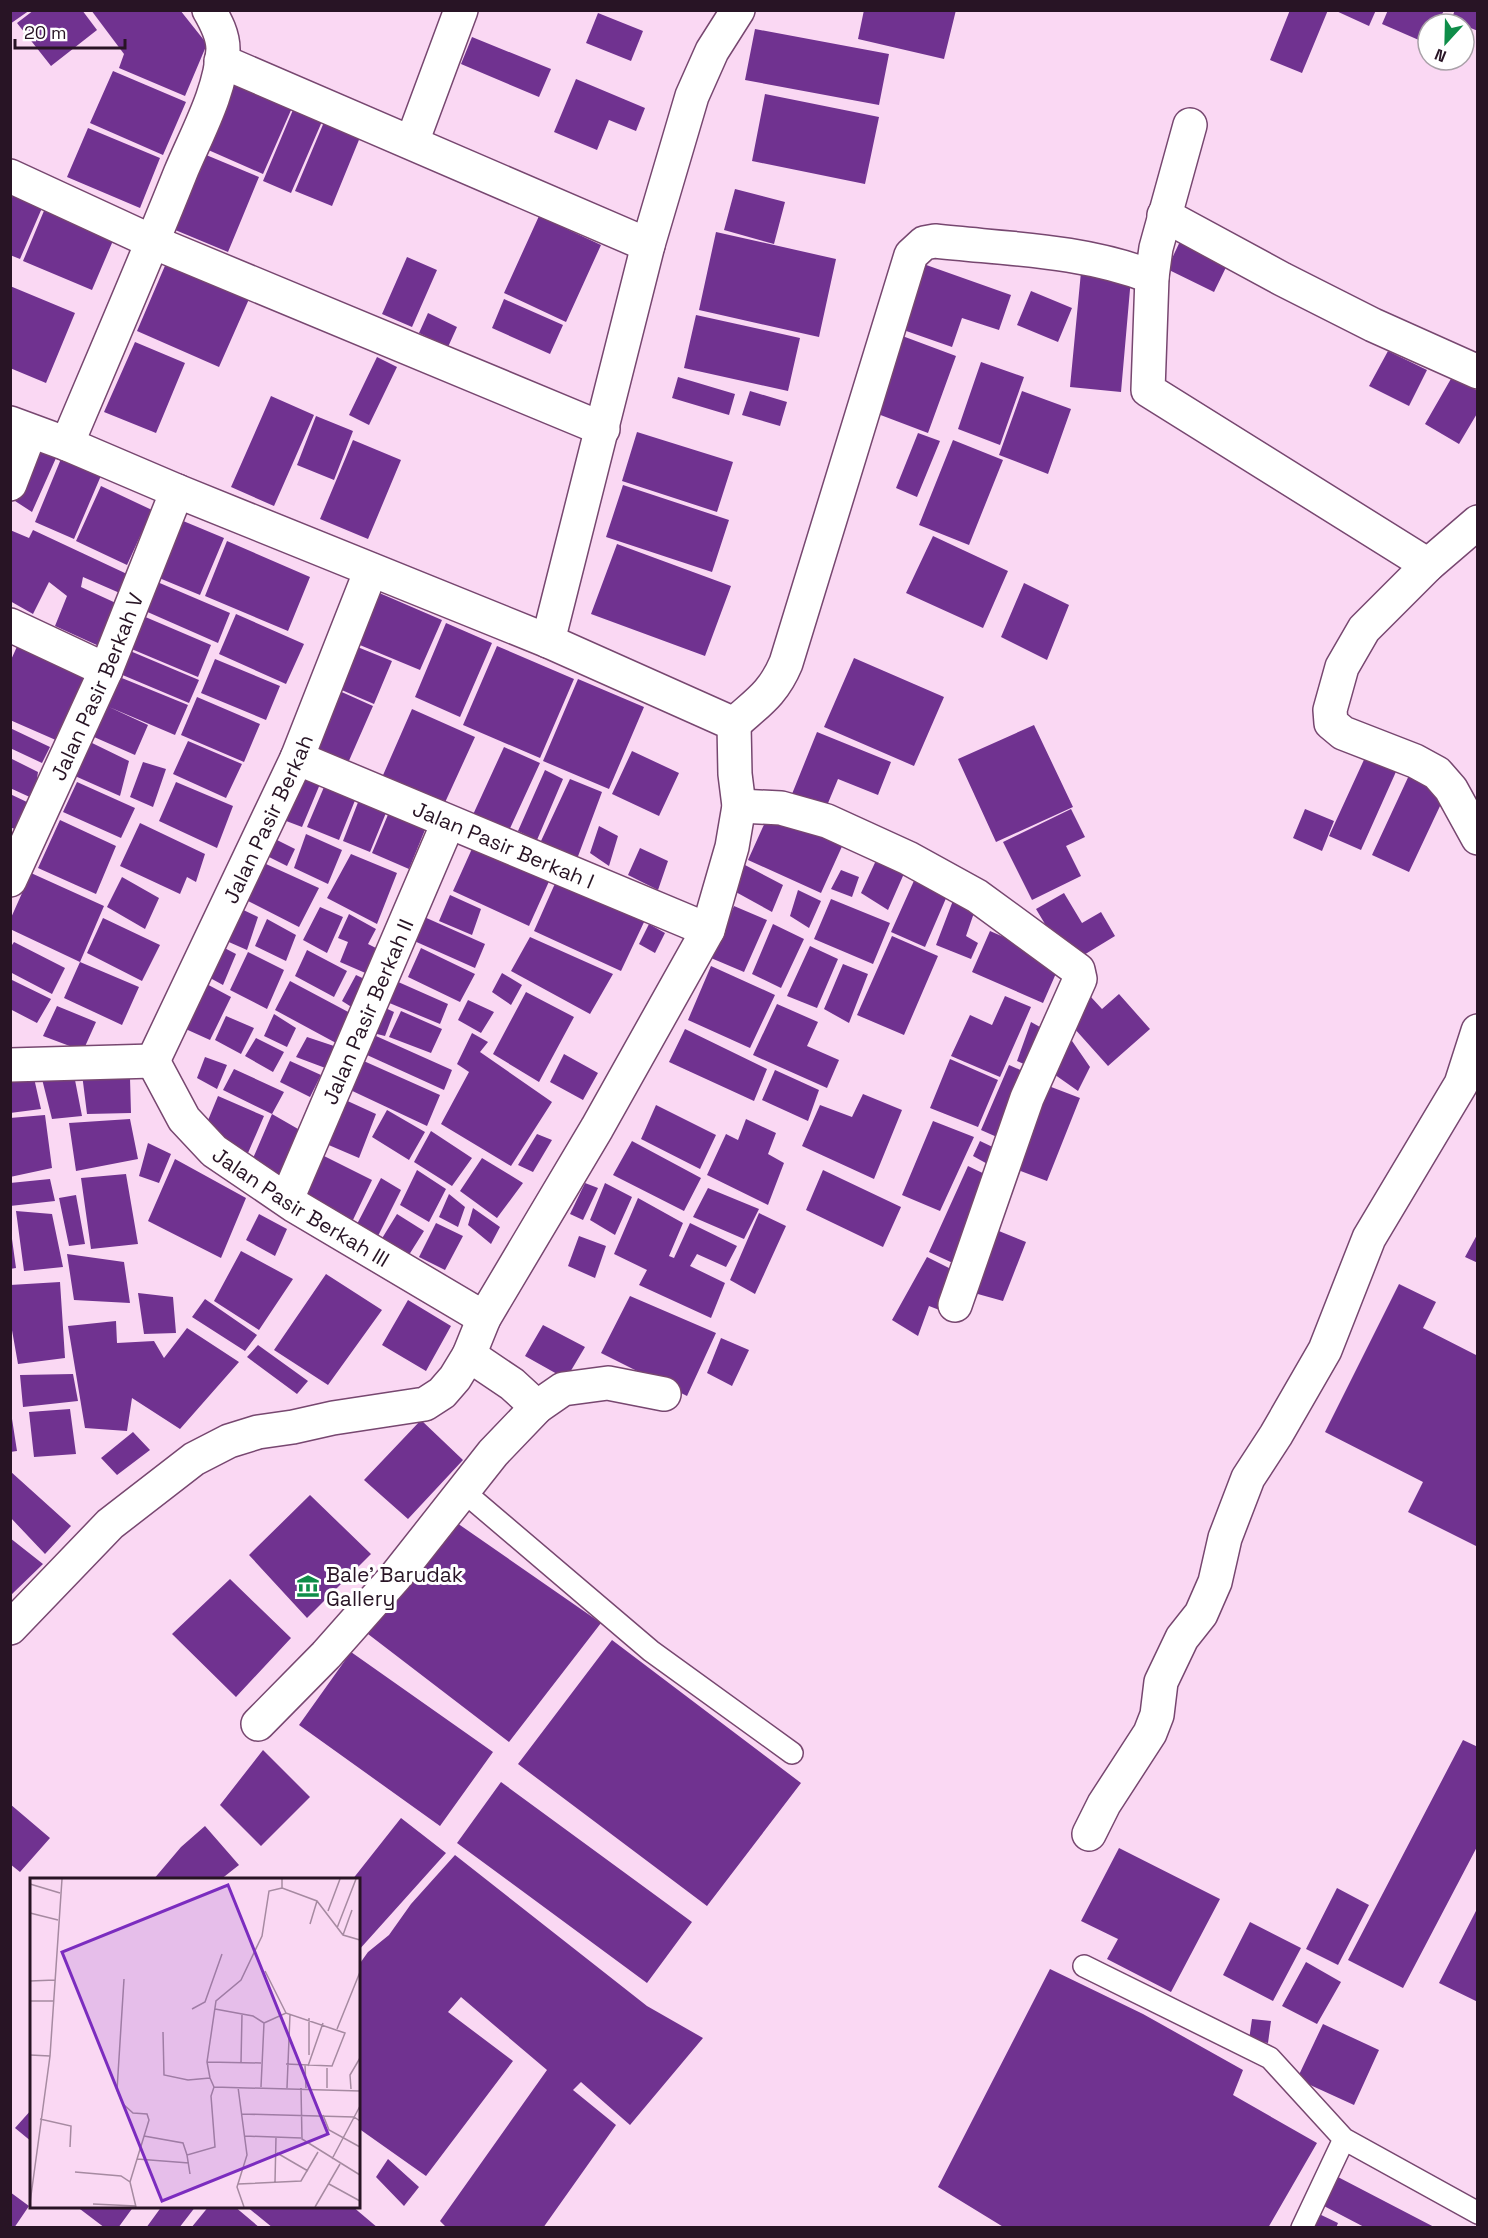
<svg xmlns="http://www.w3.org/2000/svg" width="1488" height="2238" viewBox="0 0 1488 2238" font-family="'Space Grotesk',sans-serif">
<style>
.building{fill:#703290}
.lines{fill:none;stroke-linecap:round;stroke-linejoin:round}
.service-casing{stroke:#774770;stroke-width:24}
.minor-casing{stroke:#774770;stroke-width:36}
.service{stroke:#fff;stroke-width:21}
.minor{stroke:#fff;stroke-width:33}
.labels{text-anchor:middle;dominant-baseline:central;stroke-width:6;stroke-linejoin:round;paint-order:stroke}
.street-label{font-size:21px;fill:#281425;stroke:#fff}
.poi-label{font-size:21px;fill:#281425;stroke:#fff;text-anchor:start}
.inset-road{fill:none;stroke:#a68aa1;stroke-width:1.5}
.view{fill:#7b2cbf;fill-opacity:0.15;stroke:#7b2cbf;stroke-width:3}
.inset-edge{fill:none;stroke:#281425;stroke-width:3}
</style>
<rect width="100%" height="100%" fill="#fad8f3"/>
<path class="building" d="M10,10h20l-20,14z
M34,10h48l15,20 -46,36 -34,-43z
M91,10h89l27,34 -22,52 -66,-28 5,-14z
M864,10h92l-12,49 -86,-20z
M1290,10h38l-26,63 -32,-13z
M1334,10h42l-7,16z
M1388,10h56l-6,14h-10v20l-46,-20z
M1455,10h23v21l-27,-11z
M598,13l45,18 -12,30 -45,-18z
M755,29l134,25 -10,51 -134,-25z
M472,37l79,32 -12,28 -78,-33z
M113,71l73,31 -23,53 -73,-32z
M237,76l58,25 -32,73 -57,-25z
M576,79l69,29 -9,23 -27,-11 -12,30 -43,-18z
M765,94l114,23 -14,67 -113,-23z
M298,98l29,12 -36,83 -28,-12z
M327,115l36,15 -31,76 -37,-15z
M88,128l72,30 -20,50 -73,-31z
M199,152l60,25 -31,75 -60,-25z
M16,189l29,12 -25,58 -10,-4v-53z
M735,189l50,13 -11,42 -50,-14z
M46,206l69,30 -23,54 -69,-29z
M539,216l62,29 -35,77 -62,-29z
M716,232l120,27 -17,78 -120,-27z
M1183,235l48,22 -17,35 -47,-23z
M170,254l83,36 -34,77 -82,-36z
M407,257l30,13 -25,57 -30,-13z
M915,261l96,34 -12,35 -37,-12 -10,29 -60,-21z
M1081,272l50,6 -10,114 -51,-5z
M10,286l65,27 -29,70 -36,-15z
M1031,291l41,17 -14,34 -41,-17z
M504,299l59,26 -13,29 -58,-26z
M428,313l29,14 -9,20 -29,-14z
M696,315l104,23 -12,53 -104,-23z
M897,334l59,22 -28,77 -58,-22z
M135,342l50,21 -29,70 -52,-21z
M1388,351l39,19 -18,36 -40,-20z
M377,357l20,10 -28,58 -20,-10z
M981,362l43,15 -24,68 -42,-16z
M678,377l57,17 -6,21 -57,-17z
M1452,377l26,14v21l-19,32 -34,-20z
M750,391l37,11 -7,24 -38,-11z
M1022,391l49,18 -23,65 -49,-19z
M271,396l43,19 -40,91 -43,-19z
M316,416l37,15 -19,49 -37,-15z
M637,432l96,30 -16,50 -95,-31z
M918,433l22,8 -23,56 -21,-9z
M353,440l48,20 -33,79 -48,-20z
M953,440l50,20 -34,85 -50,-20z
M35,449l21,9 -24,54 -17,-11z
M63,454l40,17 -29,68 -39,-17z
M623,485l106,35 -17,52 -106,-35z
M101,486l51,24 -25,55 -51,-24z
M176,518l48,20 -24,57 -48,-20z
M10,530l19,8 4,-8 94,44 -5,20 -39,-17 -2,10 37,17 -19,42 -44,-20 12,-30 -18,-14 -16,32 -23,-13z
M933,536l75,35 -25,57 -77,-35z
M227,541l83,36 -22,54 -83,-35z
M617,544l114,42 -26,70 -114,-42z
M155,581l75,32 -12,30 -75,-33z
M1024,583l45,22 -22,55 -46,-23z
M377,592l65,28 -22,50 -65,-27z
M136,613l75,32 -13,32 -76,-32z
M236,614l68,30 -18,40 -67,-30z
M446,623l46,20 -32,74 -45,-20z
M20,640l69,31 -31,70 -48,-21v-58z
M355,646l37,15 -18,43 -37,-16z
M497,646l77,33 -34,79 -77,-33z
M123,648l76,32 -10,23 -76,-32z
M854,658l90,39 -30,69 -90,-39z
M215,659l65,27 -14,34 -65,-27z
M112,674l76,31 -13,30 -66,-28 39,18 -13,30 -50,-22z
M578,679l66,28 -35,82 -66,-28z
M335,689l38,17 -25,57 -38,-16z
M197,697l63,27 -16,38 -63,-27z
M412,709l63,28 -33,72 -62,-27z
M1034,725l39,82 -77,35 -38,-83z
M10,728l40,19 -8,16 -32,-15z
M817,732l74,30 -13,33 -40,-16 -12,29 -34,-14z
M188,741l54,23 -16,34 -53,-24z
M90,742l39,19 -9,35 -45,-20z
M504,747l36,16 -33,72 -36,-16z
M632,751l47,22 -20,43 -47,-22z
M1368,751l31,14 -38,85 -32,-14z
M10,758l28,14 -4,27 -24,-11z
M143,762l23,7 -13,38 -23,-10z
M302,769l21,8 -21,50 -21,-8z
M545,770l18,9 -26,61 -19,-9z
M1411,771l37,18 -39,83 -37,-17z
M570,779l32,13 -25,67 -36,-18z
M327,780l31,13 -19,47 -32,-13z
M77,782l58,26 -14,30 -58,-26z
M176,782l57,24 -16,42 -58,-27z
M362,792l28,11 -20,49 -27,-11z
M10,794l19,9 -10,28 -9,-4z
M392,805l37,15 -20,49 -37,-16z
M771,809l73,33 -23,51 -73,-33z
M1071,809l14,28 -19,9 15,30 -49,24 -29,-58z
M1305,809l29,12 -12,30 -29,-13z
M60,820l56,26 -20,48 -58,-26z
M140,823l65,31 -9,28 -9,-5 -7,17 -60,-28z
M599,826l19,10 -9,30 -19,-13z
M306,834l36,16 -14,34 -34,-16z
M269,836l26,13 -8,17 -26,-13z
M475,842l76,35 -22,49 -76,-35z
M640,848l28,13 -10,29 -30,-15z
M351,854l46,19 -20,51 -50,-26z
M879,854l27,15 -18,41 -27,-17z
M266,864l53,24 -20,39 -51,-26z
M745,865l38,20 -11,27 -38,-21z
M841,870l18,7 -7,20 -21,-8z
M31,873l73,33 -24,56 59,25 -17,38 -58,-27 16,-36 -70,-33v-9z
M917,874l33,15 -25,58 -34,-15z
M122,877l37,21 -14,31 -38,-22z
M557,879l88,41 -24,51 -87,-40z
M798,890l23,11 -12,27 -19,-12z
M1064,893l18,30 19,-11 14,24 -46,28 -33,-55z
M450,895l31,14 -9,26 -33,-14z
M954,898l21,12 -9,26 12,7 -7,16 -35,-14z
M831,899l59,24 -17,41 -59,-25z
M235,906l23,11 -11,33 -25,-11z
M734,906l33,14 -23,52 -33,-14z
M320,907l23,10 -16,36 -24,-13z
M349,914l27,15 -8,15 12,6 -10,25 -30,-13 8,-20 -10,-4z
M422,916l63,28 -10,24 -63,-28z
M103,918l57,27 -18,36 -55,-28z
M267,919l29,16 -10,26 -31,-15z
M649,924l16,9 -10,20 -16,-9z
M773,924l31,15 -23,49 -29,-14z
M990,931l71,31 -18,41 -71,-31z
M892,936l46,20 -34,79 -47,-20z
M530,937l83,37 -23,40 -79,-43z
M14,942l51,26 -13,26 -42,-22v-24z
M215,943l21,11 -13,31 -22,-12z
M810,946l28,13 -21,49 -30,-12z
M421,948l54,26 -15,28 -52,-25z
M307,950l40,21 -13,26 -39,-21z
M248,952l36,18 -17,39 -37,-19z
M843,964l25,10 -19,49 -25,-14z
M711,966l64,29 -25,53 -62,-28z
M502,973l20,12 -11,20 -19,-13z
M356,975l19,9 -14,29 -19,-12z
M10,979l41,20 -14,24 -27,-14z
M201,981l30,16 -21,43 -31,-14z
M290,981l62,33 -16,29 -61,-33z
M396,981l52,23 -8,20 -53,-22z
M1080,985l22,24 17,-15 31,35 -42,37 -43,-48z
M526,992l48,25 -35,65 -46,-28z
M1005,996l26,11 -31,70 -49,-21 19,-41 22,10z
M468,1000l26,12 -13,21 -23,-13z
M377,1004l17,8 -9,24 -16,-4z
M777,1004l41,18 -11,24 32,14 -12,28 -74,-33z
M57,1006l39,16 -13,29 -40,-15z
M401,1011l41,18 -11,24 -42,-16z
M274,1014l22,14 -9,19 -23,-11z
M226,1016l28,12 -13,26 -26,-14z
M1031,1022l18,10 -16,36 -16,-7z
M685,1029l82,40 -13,32 -85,-39z
M472,1033l16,9 -8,10 72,50 -41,64 -70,-42 28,-52 -12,-8z
M376,1036l76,34 -8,20 -77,-35z
M307,1037l30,10 -9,22 -32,-12z
M256,1038l28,14 -11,20 -28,-16z
M1070,1038l20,29 -12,24 -27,-19z
M564,1054l34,19 -15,27 -33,-18z
M205,1057l22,8 -10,24 -20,-11z
M357,1058l83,37 -13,31 -81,-38z
M950,1059l48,21 -20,47 -48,-19z
M290,1061l31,14 -11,22 -30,-15z
M1009,1065l25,11 -28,65 -25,-11z
M234,1069l50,23 -12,22 33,19 -20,48 -34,-18 21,-49 -49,-24z
M775,1070l44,20 -11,31 -46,-21z
M82,1074l48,4 1,35 -44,1z
M10,1078h24l7,31 -31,4z
M42,1079l33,1 7,36 -30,3z
M1046,1085l34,13 -33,83 -34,-13z
M863,1094l39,16 -28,69 -72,-33 18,-41 32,12z
M218,1096l46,20 -16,37 -44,-23z
M341,1098l35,16 -17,44 -35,-15z
M656,1105l60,30 -16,34 -59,-30z
M387,1110l38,22 -16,28 -37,-23z
M45,1115l7,53 -42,9v-59z
M130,1119l8,40 -62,12 -7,-48z
M746,1119l30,14 -8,21 16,9 -16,42 -61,-30 19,-41 12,6z
M933,1121l41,16 -34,74 -38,-16z
M431,1131l41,27 -20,28 -38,-24z
M537,1134l15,6 -19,32 -15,-7z
M632,1141l69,37 -17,33 -71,-36z
M980,1141l19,9 -6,17 -20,-11z
M148,1143l23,11 -12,29 -20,-7z
M320,1154l52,26 -20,42 -54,-24z
M482,1158l41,25 -26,35 -37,-27z
M175,1159l71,39 -25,60 -73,-37z
M968,1166l25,12 -38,86 -26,-12z
M417,1170l29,19 -17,33 -29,-17z
M823,1170l78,37 -18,40 -77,-37z
M126,1174l12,70 -47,5 -10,-71z
M381,1178l20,12 -24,48 -21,-12z
M50,1179l5,22 -45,5v-23z
M585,1183l13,5 -15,32 -13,-6z
M605,1183l27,14 -17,38 -25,-15z
M708,1188l51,21 -15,30 -51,-22z
M449,1194l16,13 -7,20 -19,-10z
M76,1195l9,49 -16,2 -10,-48z
M638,1198l45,25 -14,33 5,2 16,-35 47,23 -11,21 -29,-13 -7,12 35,17 -14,35 -72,-33 8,-15 -33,-16z
M473,1208l27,19 -9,17 -23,-19z
M16,1211l36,3 11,53 -39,4z
M759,1213l27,13 -31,68 -25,-14z
M259,1214l28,15 -12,27 -29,-16z
M397,1214l27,17 -17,27 -26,-18z
M436,1223l27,13 -18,34 -26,-13z
M989,1227l37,15 -23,59 -36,-10z
M1478,1233v30l-13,-6z
M579,1236l27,10 -11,32 -27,-12z
M12,1239l4,29 -6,1v-29z
M241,1251l52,28 -34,51 -45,-29z
M67,1254l57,8 6,41 -56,-3z
M927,1257l30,15 -15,39 -13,-5 -11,30 -26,-16z
M326,1274l56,36 -54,75 -54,-35z
M60,1282l5,76 -47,6 -8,-45v-34z
M1399,1284l37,18 -13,26 55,28v191l-70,-35 15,-30 -98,-50z
M138,1293l35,4 3,36 -32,1z
M630,1296l86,37 -29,63 -86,-43z
M205,1299l52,36 -12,16 -53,-34z
M408,1300l43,26 -25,45 -44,-26z
M116,1321l1,22 37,-2 10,17 23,-30 52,34 -59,67 -48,-31 -5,33 -42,-3 -17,-102z
M543,1325l42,22 -19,32 -41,-23z
M721,1338l28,12 -17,36 -25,-13z
M258,1345l50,36 -11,13 -50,-37z
M73,1374l5,27 -55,6 -3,-32z
M10,1406l7,45 -7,1z
M70,1409l6,45 -42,3 -5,-45z
M421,1420l42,40 -55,59 -44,-39z
M133,1432l17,18 -33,25 -16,-17z
M10,1471l61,55 -26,28 -35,-37z
M310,1495l61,59 -64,64 -58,-63z
M457,1523l144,100 -92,119 -141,-108z
M10,1538l33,26 -33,32z
M230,1579l61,59 -55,59 -64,-63z
M612,1640l189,143 -94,123 -189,-142z
M351,1652l142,100 -53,74 -141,-101z
M1463,1740l15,7v98l-75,143 -55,-28z
M263,1750l47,47 -49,49 -41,-41z
M501,1782l191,140 -45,61 -190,-140z
M10,1804l40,34 -30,34 -10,-8z
M401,1818l45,35 -88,98v-71h-6z
M205,1826l34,39 -19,15h-67l28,-33z
M1119,1848l101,51 -49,93 -64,-33 11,-20 -37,-18z
M455,1855l192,151 56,32 -73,87 -49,-43 -8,8 43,35 -73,103h-96l-7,-7 107,-151 -86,-73 -13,15 65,49 -87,115 -68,-48v-162l10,-14 21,-17 22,-31z
M1337,1888l32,17 -31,60 -32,-16z
M1478,1907v95l-39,-19z
M1250,1922l51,26 -28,53 -50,-26z
M1306,1962l35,20 -24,42 -35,-18z
M1050,1969l93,45 100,56 -10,25 84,48 -49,85h-263l-67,-41z
M1252,2019l19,2 -3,22 -19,-3z
M1323,2024l56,26 -25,55 -57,-26z
M32,2109v33l-17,-14z
M388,2159l31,28 -15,19 -28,-29z
M1336,2176l100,52h-70l-44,-23z
M10,2192l19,14 -15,22h-4z
M76,2206h58l-16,22h-13z
M162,2206h34l-17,22h-33z
M209,2206h25l26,22h-69z
M246,2206h106l26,22h-105z
M1317,2213l21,10 -2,5h-26z"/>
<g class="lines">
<g class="service-casing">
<path id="service" d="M463,1491l188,160 141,102
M1084,1966l186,92 74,81 134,74
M1302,2228l42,-89"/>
</g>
<g class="minor-casing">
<g id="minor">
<path d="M221,61l427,184"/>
<path d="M412,142l49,-132"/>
<path d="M10,176l143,66 450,187"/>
<path d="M1164,215l118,64 91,46 105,47"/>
<path d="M1152,277l-4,113 280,175"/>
<path d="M10,423l57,21 110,47 371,150 186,83 1,50 4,32 -7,41 -24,83 -111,198 -113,190 -15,37 -14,23 -13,15 -17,11 -92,14 -40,9 -35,5 -29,9 -35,18 -84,65 -100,104"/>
<path d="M67,444c38,-90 77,-180 113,-270 16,-39 41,-82 43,-125 0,-14 -7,-27 -14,-39"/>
<path d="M10,484l20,-52"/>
<path d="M1478,522l-50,43 -64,64 -22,38 -12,43 1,13 12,10 72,28 22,12 14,16 27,49"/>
<path d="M10,625l96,45"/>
<path d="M548,641l100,-396 44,-149 20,-45 26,-41"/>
<path d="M734,724c23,-21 39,-30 52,-61l125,-408 13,-12 11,-2c72,8 149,9 217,36l4,-29 34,-123"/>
<path id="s1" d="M297,758l411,172"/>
<path d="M739,806l42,2 46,13 81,37 69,38 101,74 2,9 -53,119 -72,207"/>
<path id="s2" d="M10,880l96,-210 71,-179"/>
<path id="s3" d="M153,1061l144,-303 74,-188"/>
<path id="s4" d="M153,1061l31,58 30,32 81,55 189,112"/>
<path d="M10,1065l143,-4"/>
<path id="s5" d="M287,1199l161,-376"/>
<path d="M469,1355l43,29 25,23"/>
<path d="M258,1724l68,-69 70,-79 97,-123 44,-46 26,-18 45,-6 56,11"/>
<path d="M1089,1834l15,-30 46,-71 7,-18 4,-33 21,-44 19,-24 14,-32 10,-44 23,-60 28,-43 49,-85 44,-112 92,-154 17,-53"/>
</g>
</g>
<use href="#service" class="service"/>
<use href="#minor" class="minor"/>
</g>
<defs>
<g id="museum-bare" transform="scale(1.8)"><path d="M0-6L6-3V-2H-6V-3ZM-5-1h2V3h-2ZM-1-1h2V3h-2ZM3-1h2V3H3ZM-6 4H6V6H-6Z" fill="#0f8d49" stroke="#fff" stroke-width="2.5" paint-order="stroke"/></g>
</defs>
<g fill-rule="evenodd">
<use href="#museum-bare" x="308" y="1586"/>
</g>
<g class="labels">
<g class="street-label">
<text stroke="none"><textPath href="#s2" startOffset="212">Jalan Pasir Berkah V</textPath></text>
<text stroke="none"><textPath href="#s3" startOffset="268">Jalan Pasir Berkah</textPath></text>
<text stroke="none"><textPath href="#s1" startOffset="224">Jalan Pasir Berkah I</textPath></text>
<text stroke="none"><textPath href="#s5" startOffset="204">Jalan Pasir Berkah II</textPath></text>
<text stroke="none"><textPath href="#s4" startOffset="213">Jalan Pasir Berkah III</textPath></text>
</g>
<g class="poi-label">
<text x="326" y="1574">Bale' Barudak<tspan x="326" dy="24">Gallery</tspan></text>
</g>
</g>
<g transform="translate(30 1878)">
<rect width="330" height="330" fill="#fad8f3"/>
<path class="inset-road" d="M252,1v9l35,13 26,34 17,5M0,6l30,9M252,10l-13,3 -7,45 -21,44 -25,21 -9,61 3,16 4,9 146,4M298,33l12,-32M0,35l28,7M280,46l7,-23M307,50l19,-49M313,57l9,-25M235,93l21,42M94,101l-7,111 6,14 10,9 14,1 2,6 -19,62M0,103l25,-1M0,123h23M162,131l13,-7 17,-48M185,131l38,7 11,7M234,145l22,-10 59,20 -13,33 -46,-2M307,151l23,-57M133,154l1,43 24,5 22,-2M0,177l20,1M279,177v-37M177,184l54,1M211,185l1,-49M275,187l1,23M278,188l15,-43M208,209l9,68 -10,32 7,20M231,209l3,-64M257,210l3,-74M271,210l1,51 58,36M297,210v-20M321,211l-1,-14 10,-17M212,236l112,3 6,4M293,237l6,15 31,17M10,241l31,7 -1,21M114,258l39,7 4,12M215,258l56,2M247,275l31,18M107,281l52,4M302,281l28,-53M45,294l46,4 9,6 6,25M160,296l-3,-19 28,-8 -4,-51 3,-9M245,304l1,-45M208,306l63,-3 17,-29M299,306l31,17M0,325l20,-147 12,-177M63,326l43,2M285,329l25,-43"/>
<path class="view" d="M198,7l100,249 -166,67 -100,-249z"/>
<rect width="330" height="330" class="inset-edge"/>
</g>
<rect width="1488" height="2238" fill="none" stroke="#281425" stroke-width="24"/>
<g transform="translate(1446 42) rotate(202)"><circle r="28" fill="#ffffff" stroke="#a9a1a8" stroke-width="1.5"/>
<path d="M0-4.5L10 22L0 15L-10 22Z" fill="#0f8d49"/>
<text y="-9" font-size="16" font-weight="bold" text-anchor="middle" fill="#281425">N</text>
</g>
<path d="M15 39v9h110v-9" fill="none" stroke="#281425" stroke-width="3"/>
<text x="24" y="39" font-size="18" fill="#281425" stroke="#ffffff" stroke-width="4.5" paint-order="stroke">20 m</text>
</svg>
